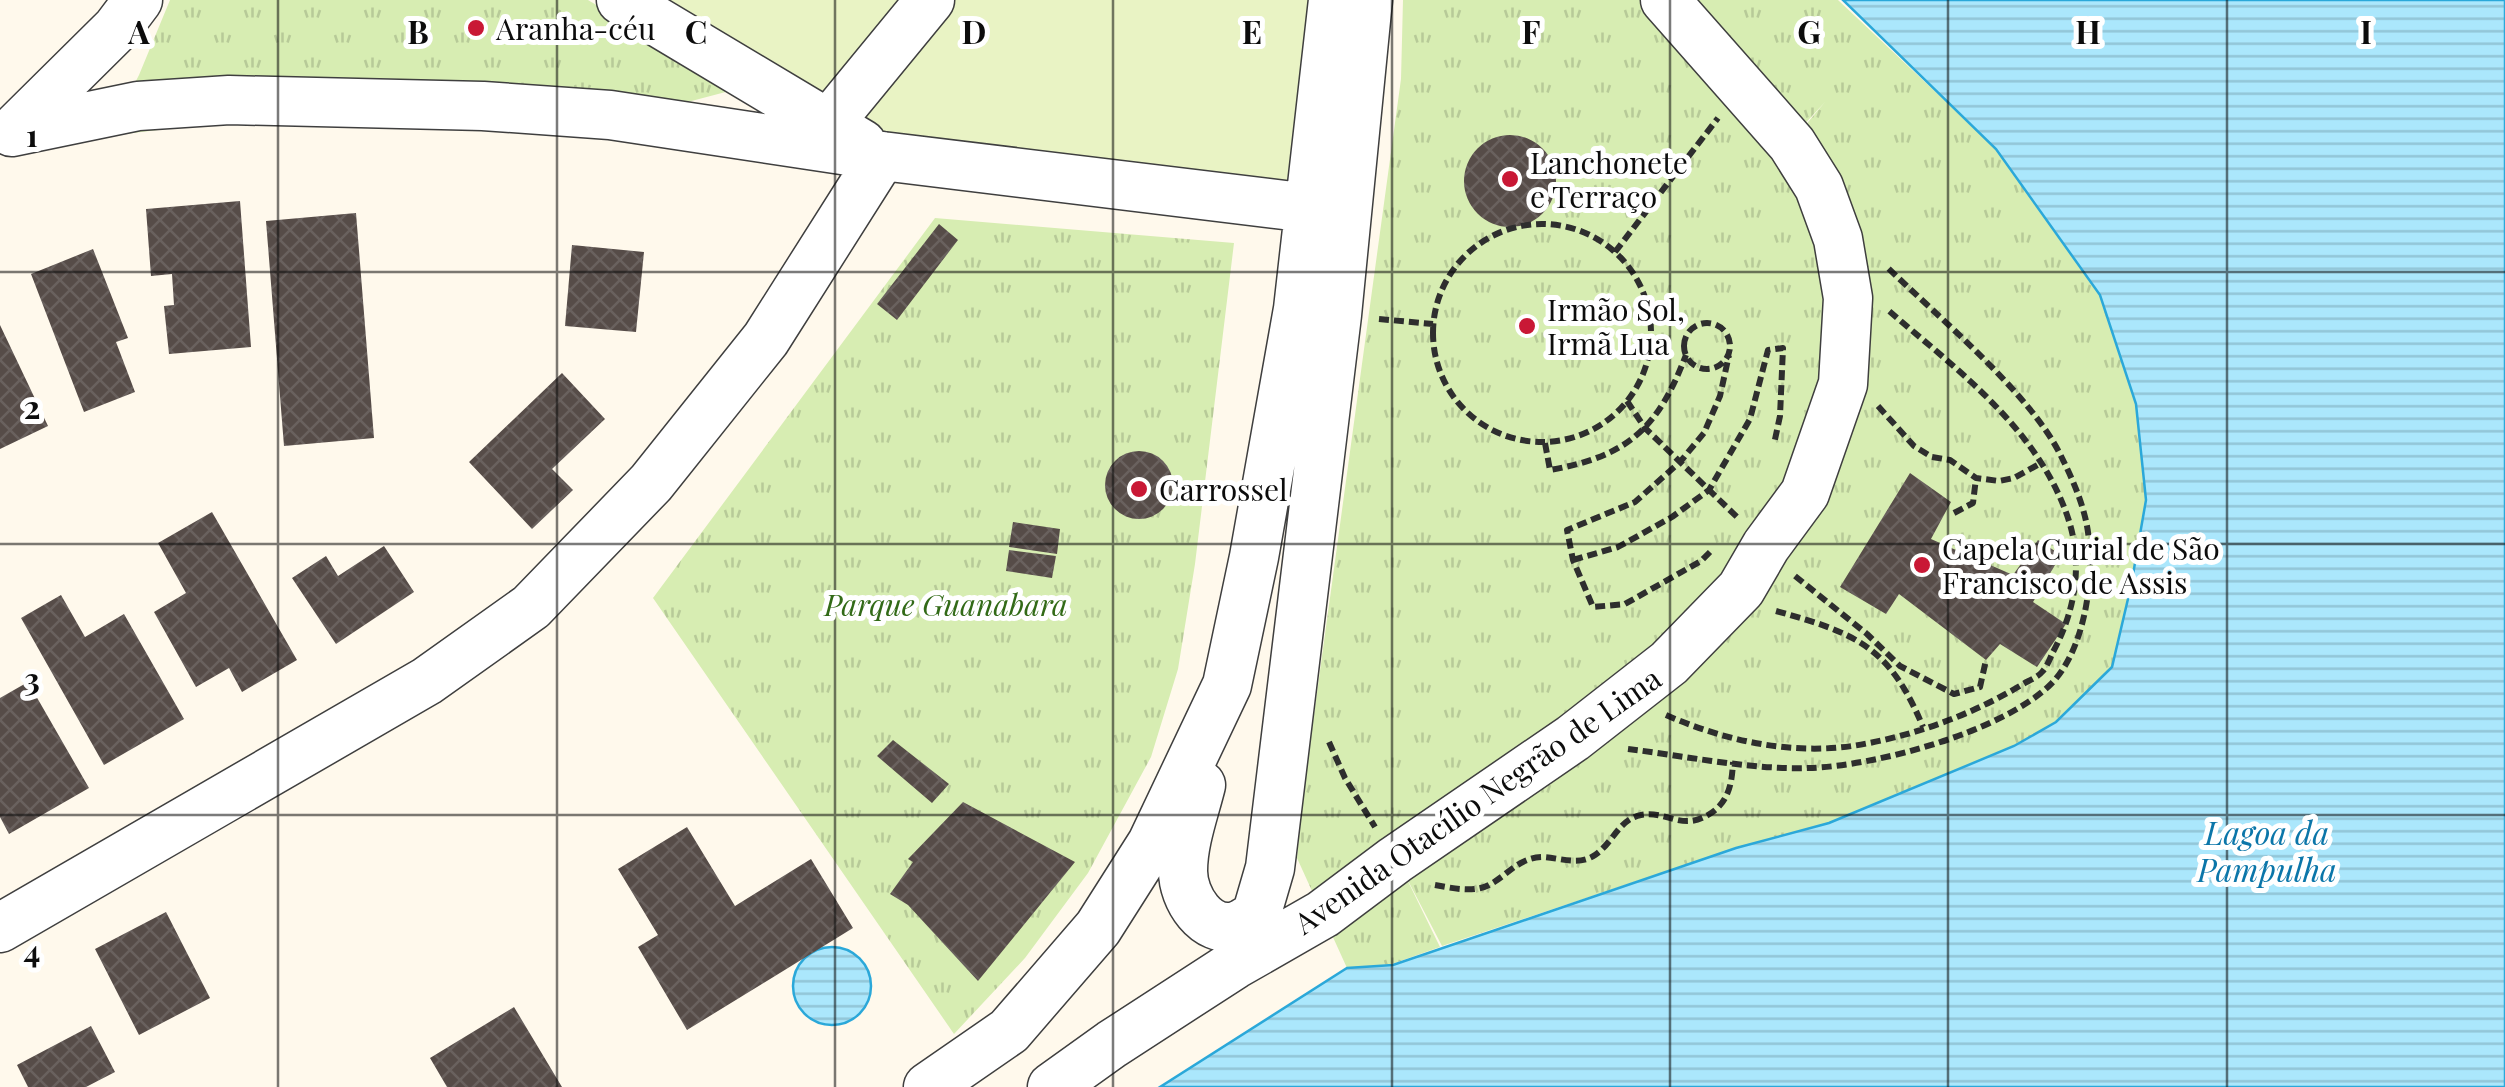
<svg xmlns="http://www.w3.org/2000/svg" width="2505" height="1087" viewBox="0 0 2505 1087" font-family="'Playfair Display',serif">
<style>
.park{fill:url(#park-tufts);fill-rule:evenodd}
.pitch{fill:#e9f3c4}
.water{fill:url(#water-rules);stroke:#2ba8d9;stroke-width:2.5}
.building{fill:url(#building-cross-hatch)}
.lines{fill:none;stroke-linecap:round;stroke-linejoin:round}
.minor-casing{stroke:#3f3f3f;stroke-width:51}
.path{stroke:#2e2e2e;stroke-width:6;stroke-dasharray:10 5;stroke-linecap:butt}
.minor{stroke:#fff;stroke-width:48}
.grid{fill:none;stroke:#0c0c0c;stroke-width:2.5;stroke-opacity:0.55}
.poi-dot{fill:#c91835;stroke:#fff;stroke-width:4}
.labels{text-anchor:middle;dominant-baseline:central;stroke-width:10;stroke-linejoin:round;paint-order:stroke}
.poi-label{font-size:30px;fill:#0c0c0c;stroke:#fff;text-anchor:start}
.park-label{font-size:30px;font-style:italic;fill:#326a17;stroke:#fff}
.street-label{font-size:30px;fill:#0c0c0c;stroke:#fff}
.water-label{font-size:32px;font-style:italic;fill:#0b76a9;stroke:#fff}
.grid-label{font-size:32px;text-anchor:middle;font-weight:bold;fill:#0c0c0c;stroke:#fff;stroke-width:10;stroke-linejoin:round;paint-order:stroke}
</style>
<defs>
<pattern id="park-tufts" width="24" height="20" patternUnits="userSpaceOnUse" patternTransform="scale(2.5)"><rect width="24" height="20" fill="#d7edb2"/><path d="M3 7l-1-3M5 7V3M7 7l1-3M15 17l-1-3M17 17v-4M19 17l1-3" fill="none" stroke="#b7ca98"/></pattern>
<pattern id="water-rules" width="6" height="5" patternUnits="userSpaceOnUse" patternTransform="scale(2.5)"><rect width="6" height="5" fill="#abe7fc"/><path d="M0 2.5h6" fill="none" stroke="#92c5d7"/></pattern>
<pattern id="building-cross-hatch" width="8" height="8" patternUnits="userSpaceOnUse" patternTransform="scale(2.5)"><rect width="8" height="8" fill="#564c48"/><path d="M0 0l8 8M0 8l8-8" fill="none" stroke="#69615e"/></pattern>
</defs>
<rect width="100%" height="100%" fill="#fff9ec"/>
<path class="park" d="M170,0h418l149,89 -72,19 -163,-7 -302,24 -92,11 31,-61z
M1403,0h435l158,149 104,146 36,109 10,96 -15,86 -19,82 -56,54 -42,24 -185,77 -93,25 -294,98 -40,-77 38,78 -48,17 -45,4 -50,-110 6,-63 98,-716zM1825,102l-33,39 50,97 8,60 -5,87 -36,111 -65,96 -73,75 -271,200 266,-209 73,-72 24,-44 38,-53 38,-107 5,-85 -10,-57 -46,-98z
M935,218l299,25 -39,321 -17,105 -27,88 -63,116 -63,85 -71,76 -301,-436z"/>
<path class="pitch" d="M653,0h675l-11,196 -428,-51z"/>
<path class="water" d="M1843,0h662v1087h-1345l187,-119 46,-3 343,-117 93,-25 185,-77 42,-24 56,-55 19,-81 15,-86 -10,-96 -36,-109 -104,-146z
M793 986a39 39 0 1 1 78 0a39 39 0 1 1-78 0Z"/>
<path class="building" d="M1464 181a46 46 0 1 1 92 0a46 46 0 1 1-92 0Z
M240,201l11,146 -82,7 -5,-48 10,-1 -2,-31 -21,2 -5,-67z
M356,213l18,225 -90,8 -18,-225z
M939,224l19,16 -61,80 -20,-16z
M572,245l72,7 -8,80 -71,-6z
M93,249l35,89 -12,4 19,50 -51,20 -53,-138z
M0,325l48,101 -48,23z
M562,373l43,46 -53,50 21,21 -41,39 -63,-67z
M1105 485a34 34 0 1 1 68 0a34 34 0 1 1-68 0Z
M1910,473l41,29 -20,37 82,36 25,-35 23,15 -28,47 33,22 -29,43 -37,-23 -14,16 -87,-66 -13,20 -46,-27z
M212,512l85,148 -55,32 -13,-24 -33,19 -42,-75 32,-19 -28,-50z
M1013,522l47,7 -3,25 -48,-7z
M384,546l30,46 -78,52 -44,-66 34,-22 12,20z
M1009,550l47,6 -4,22 -46,-7z
M61,595l24,42 39,-23 60,105 -80,46 -83,-147z
M28,682l61,106 -80,46 -9,-17v-119z
M893,740l56,44 -17,19 -55,-47z
M963,802l112,60 -97,119 -70,-76 -18,-11 23,-32 -5,-3z
M687,827l48,79 76,-47 42,69 -166,102 -49,-83 20,-12 -40,-66z
M166,912l44,86 -71,37 -44,-86z
M514,1007l48,80h-115l-17,-29z
M91,1026l24,46 -29,15h-58l-11,-22z"/>
<g class="lines">
<g class="minor-casing">
<path id="minor" d="M138,0l-21,28 -105,104 126,-26 91,-6 254,6 127,9 272,41 427,52
M621,0l241,144
M829,123l101,-123
M1201,785c-7,28 -18,57 -18,86 0,27 23,63 53,55 7,-2 15,-8 21,-11
M0,928l427,-247 104,-74 120,-124 115,-144 116,-183
M1234,965l89,-51 72,-54 178,-122 96,-75 72,-74 25,-43 39,-53 38,-109 5,-86 -10,-59 -19,-52 -27,-43 -127,-144
M928,1087l81,-56 89,-103 54,-85 75,-158 27,-128 44,-248 35,-309
M1052,1087l60,-43 122,-79 15,-25 21,-72 67,-553 31,-315"/>
</g>
<path class="path" d="M1433 333a109 109 0 1 1 218 0a109 109 0 1 1-218 0Z
M1615,252l103,-134
M1379,319l54,5
M1684 346a23 23 0 1 1 46 0a23 23 0 1 1-46 0Z
M1627,401l18,27 92,89
M1878,406l36,40 18,11 18,3 26,18 23,3 15,-3 27,-15
M1545,443l5,27c79,-14 108,-42 136,-115
M1954,513l19,-10 3,-25
M1710,552l-9,9 -76,43 -32,3 -20,-47 -6,-30 68,-28 45,-40 24,-29 16,-37 9,-41
M1573,560l45,-13 54,-30 37,-27 41,-71 18,-69 15,-2 -3,68 -6,28
M1795,576l72,58 33,32 54,28 26,-7 6,-27
M1776,611c80,22 114,36 147,116
M1666,715c57,25 123,40 186,31 59,-9 120,-31 171,-62 5,-3 15,-7 19,-12 5,-5 8,-14 11,-20 22,-41 30,-86 16,-131 -29,-91 -113,-152 -181,-211
M1329,742l16,36 30,49
M1628,749c58,7 123,21 181,19 67,-2 192,-36 241,-83 38,-37 48,-123 34,-172 -5,-19 -14,-39 -23,-57 -30,-62 -124,-140 -174,-189
M1435,885c17,3 38,8 54,0 19,-10 30,-28 54,-28 18,1 36,9 52,-2 18,-12 24,-36 46,-40 25,-5 40,16 67,0 21,-12 24,-32 25,-53"/>
<use href="#minor" class="minor"/>
</g>
<path class="grid" d="M278,0v1087M557,0v1087M835,0v1087M1113,0v1087M1392,0v1087M1670,0v1087M1948,0v1087M2227,0v1087M0,272h2505M0,544h2505M0,815h2505"/>
<g class="poi-dot">
<circle cx="476" cy="28" r="10"/>
<circle cx="1510" cy="179" r="10"/>
<circle cx="1527" cy="326" r="10"/>
<circle cx="1139" cy="489" r="10"/>
<circle cx="1922" cy="565" r="10"/>
</g>
<g class="labels">
<g class="poi-label">
<text x="496" y="28">Aranha-céu</text>
<text x="1530" y="162">Lanchonete<tspan x="1530" dy="34">e Terraço</tspan></text>
<text x="1547" y="309">Irmão Sol,<tspan x="1547" dy="34">Irmã Lua</tspan></text>
<text x="1159" y="489">Carrossel</text>
<text x="1942" y="548">Capela Curial de São<tspan x="1942" dy="34">Francisco de Assis</tspan></text>
</g>
<g class="park-label">
<text x="946" y="604">Parque Guanabara</text>
</g>
<g class="street-label">
<text transform="translate(1477 800) rotate(-35)">Avenida Otacílio Negrão de Lima</text>
</g>
<g class="water-label">
<text x="2267" y="831">Lagoa da<tspan x="2267" dy="37">Pampulha</tspan></text>
</g>
</g>
<g class="grid-label">
<text x="139" y="44">A</text>
<text x="418" y="44">B</text>
<text x="696" y="44">C</text>
<text x="974" y="44">D</text>
<text x="1252" y="44">E</text>
<text x="1531" y="44">F</text>
<text x="1809" y="44">G</text>
<text x="2088" y="44">H</text>
<text x="2366" y="44">I</text>
<text x="32" y="147">1</text>
<text x="32" y="419">2</text>
<text x="32" y="691">3</text>
<text x="32" y="963">4</text>
</g>
</svg>
